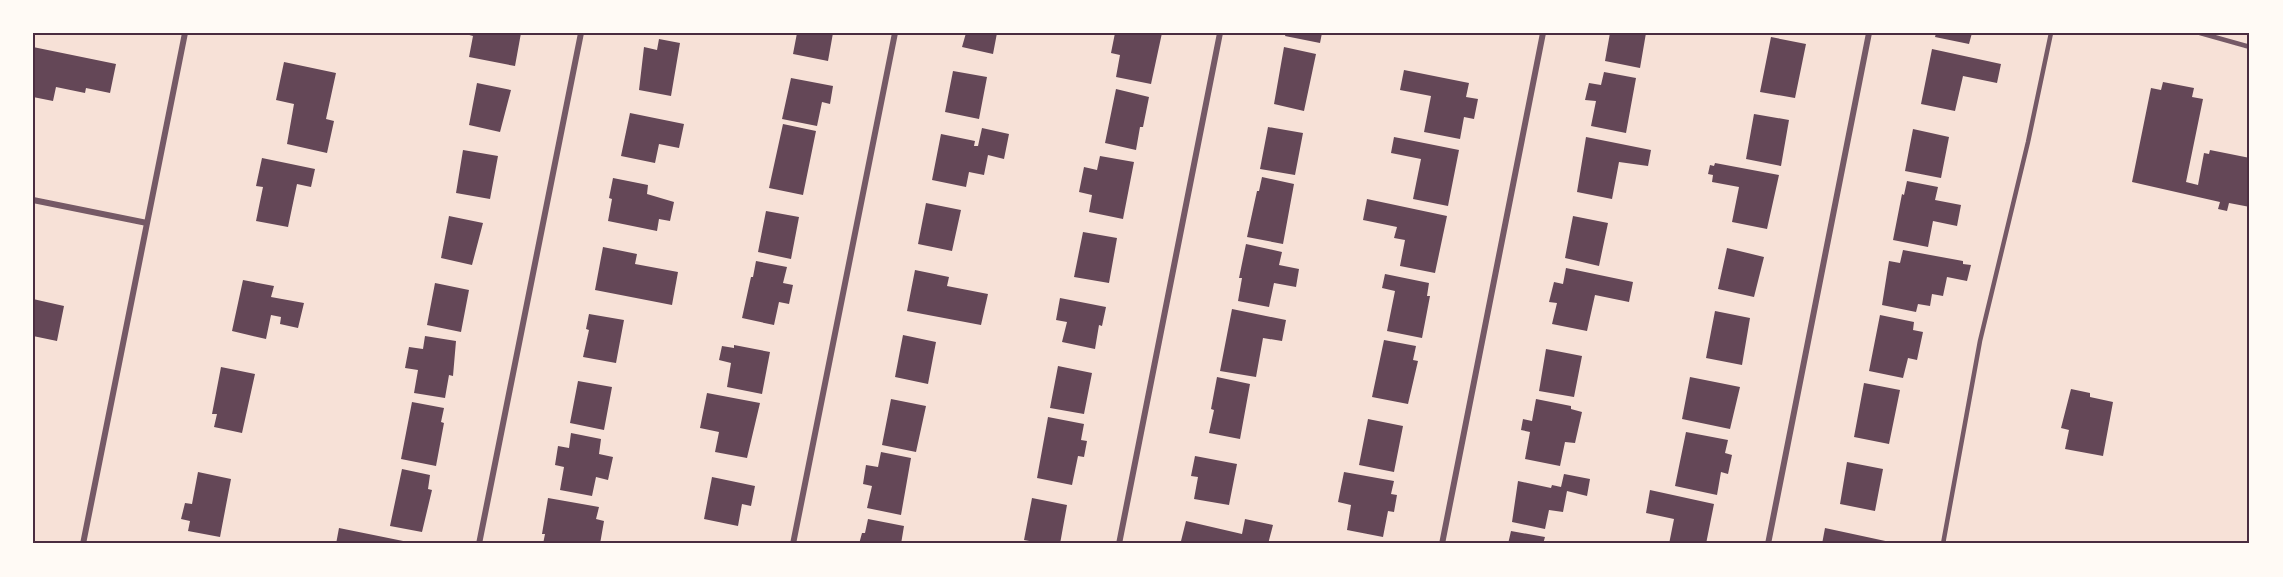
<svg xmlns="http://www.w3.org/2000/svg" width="2283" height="577" viewBox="0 0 2283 577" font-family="Cabin,sans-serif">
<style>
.building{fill:#644757}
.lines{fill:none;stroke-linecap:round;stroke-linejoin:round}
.service{stroke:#755966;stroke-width:4.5}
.minor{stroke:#755966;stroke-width:6}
.neatline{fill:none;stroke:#4a2c40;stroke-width:2}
</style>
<rect width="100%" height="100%" fill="#f7e1d7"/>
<path class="building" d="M462,33h59l-6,33 -46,-9 4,-21z
M797,33h36l-5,28 -35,-7z
M966,33h31l-4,21 -31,-7z
M1115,33h47l-11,51 -35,-7 4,-22 -9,-2z
M1286,33h36l-2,10 -35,-7z
M1610,33h36l-6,35 -35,-7z
M1936,33h36l-3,11 -34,-7z
M1771,37l35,7 -11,54 -35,-6z
M659,39l21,4 -9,53 -32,-6 5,-43 13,3z
M33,47l83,17 -6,29 -24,-5 -1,5 -29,-6 -3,14 -20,-4z
M1284,47l32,7 -12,57 -30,-7z
M1932,49l69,15 -4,19 -34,-7 -8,35 -34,-7z
M284,62l52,11 -10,46 8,2 -7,32 -40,-9 7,-40 -18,-4z
M1404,70l65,13 -3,14 12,2 -4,20 -10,-2 -4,22 -36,-7 7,-36 -31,-6z
M953,71l34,6 -8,42 -34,-7z
M1604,72l32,6 -10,55 -35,-7 5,-25 -11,-1 4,-17 12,2z
M791,78l42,8 -3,18 -8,-2 -5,24 -35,-7z
M2163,82l31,6 -2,9 11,2 -17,83 12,3 6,-32 5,1 1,-4 40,8v49l-21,-4 -2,8 -9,-2 2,-7 -88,-20 19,-94 10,2z
M477,83l34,7 -11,42 -31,-7z
M1116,89l33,8 -6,30h-3l-4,23 -31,-7z
M630,113l54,11 -5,24 -20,-4 -4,19 -34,-7z
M1754,114l35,6 -8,46 -35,-7z
M783,124l33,7 -13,64 -34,-7z
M1268,127l35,6 -8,42 -35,-6z
M982,128l27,6 -5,25 -16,-4 -4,20 -15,-3 -3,15 -34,-7 9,-46 34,7 -1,5h4z
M1913,129l36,8 -8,41 -36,-7z
M1394,137l65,13 -11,56 -35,-7 8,-40 -30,-6z
M1586,137l65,13 -3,16 -29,-4 -7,37 -35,-7z
M463,150l35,6 -8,43 -34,-6z
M1100,156l34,6 -11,57 -34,-7 3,-17 -13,-3 5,-25 13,3z
M262,158l53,11 -4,18 -14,-3 -9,43 -32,-6 7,-34 -7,-1z
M1715,163l64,12 -12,54 -35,-7 7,-35 -27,-5 1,-7 -5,-1 2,-9 4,1z
M1262,177l32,7 -11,60 -36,-7 10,-46h2z
M613,178l35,7 -1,9 27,8 -4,19 -11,-2 -2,12 -49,-10 4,-22 -3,-1z
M1907,181l31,6 -3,13 26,5 -4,21 -24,-5 -5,26 -35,-7 9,-46 2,1z
M1367,199l80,17 -12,57 -35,-7 5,-26 -11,-2 3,-11 -34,-7z
M926,203l35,7 -9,41 -34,-7z
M766,211l33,6 -8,42 -33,-7z
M449,216l34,7 -11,42 -31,-7z
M1573,216l35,7 -9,43 -34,-8z
M1083,232l34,6 -8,45 -35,-6z
M1246,244l36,8 -3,13 20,4 -3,18 -22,-4 -5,24 -31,-6 4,-23h-3z
M603,247l34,7 -2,10 43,8 -6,33 -77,-15z
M1727,248l37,9 -10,40 -36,-8z
M1903,250l60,11v3l8,1 -4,16 -20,-4 -4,19 -11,-2 -2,12 -12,-2 -2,8 -34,-7 7,-44 11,2z
M756,261l31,6 -4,16 10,2 -4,19 -10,-2 -5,23 -32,-7 9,-41h2z
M1566,268l67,14 -4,20 -34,-7 -8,36 -35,-7 5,-21 -8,-1 5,-20 9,2z
M915,270l34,7 -2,9 41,8 -7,31 -74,-14z
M1385,274l44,9 -2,13h3l-8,42 -35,-7 8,-40 -13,-3z
M243,280l31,6 -3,11 33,6 -6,25 -18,-4 1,-7 -10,-2 -5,24 -34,-8z
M435,283l34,7 -8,42 -34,-7z
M1060,298l46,9 -4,19 -3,-1 -4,24 -33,-7 5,-20 -11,-2z
M33,299l31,7 -7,35 -24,-5z
M1232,309l54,11 -4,21 -19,-3 -7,39 -36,-6z
M1715,311l35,7 -8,47 -36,-7z
M589,314l35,6 -8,43 -33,-6 6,-27 -3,-1z
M1880,315l34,7 -1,8 10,2 -6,28 -9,-2 -5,20 -34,-7z
M903,335l33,7 -8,42 -33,-7z
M425,336l31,5 -3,35 -4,-1 -4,23 -31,-5 4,-23 -13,-2 4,-21 14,2z
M1384,340l32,6 -3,14 5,1 -10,43 -36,-7z
M734,345l36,7 -8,42 -35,-7 4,-24 -12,-3 3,-14 12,2z
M1546,349l36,7 -8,41 -35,-6z
M1058,366l34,7 -8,41 -34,-6z
M221,367l34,7 -13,59 -28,-6 3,-13h-5z
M1217,377l33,7 -10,55 -31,-6 5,-23 -3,-1z
M1690,377l50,10 -10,42 -48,-10z
M578,381l34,6 -8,43 -34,-7z
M1864,383l36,7 -11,54 -35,-7z
M2071,389l19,4v4l23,5 -10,54 -38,-7 4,-19 -8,-2z
M707,393l53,10 -13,55 -32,-6 4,-20 -19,-4z
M891,399l35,7 -10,46 -34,-7z
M1536,399l35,7v3l11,3 -7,31 -10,-1 -5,24 -35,-7 5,-27 -9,-2 2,-11 9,2z
M412,402l32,6 -3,14 3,1 -8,43 -35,-7z
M1048,417l36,7 -3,16 6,1 -3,16 -6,-1 -6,29 -35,-7z
M1368,419l35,7 -9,46 -35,-7z
M1686,432l42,8 -3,13 7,2 -4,19 -7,-2 -4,23 -42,-9z
M571,433l30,6 -2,15 14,3 -5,23 -12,-3 -4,19 -32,-6 4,-23 -9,-2 3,-19 11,2z
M881,452l30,6 -10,57 -34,-7 5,-22 -9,-2 3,-19 12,2z
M1195,456l42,8 -8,41 -35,-6 4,-22 -7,-1z
M1847,462l36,7 -8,42 -35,-7z
M402,469l28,6 -2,14 4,1 -10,42 -32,-6z
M198,472l33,7 -11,58 -32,-6 2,-10 -9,-2 4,-16 7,1z
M1344,472l50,9 -3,13 6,1 -3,17 -6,-1 -5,26 -36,-7 4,-25 -13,-3z
M1564,474l26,5 -3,17 -20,-5 -4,21 -14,-2 -4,19 -33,-7 6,-41 33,7 1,-3 9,2z
M712,477l43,9 -4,20 -9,-2 -4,22 -34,-7z
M1650,490l64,14 -8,40h-37l5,-25 -28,-6z
M548,498l51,9 -3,12 8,2 -4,23h-57l2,-10h-3z
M1032,498l35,7 -7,39h-15l-21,-4z
M868,519l36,7 -3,18h-42l3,-11h3z
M1245,519l28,6 -5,19h-80v-2l-7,-1 5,-20 56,13z
M339,528l74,15 -1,1h-76z
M1825,528l65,14v2h-68z
M1511,531l34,6 -2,7h-35z"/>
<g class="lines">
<path class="service" d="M2200,33l50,14
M1943,544l37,-203 48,-199 23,-109"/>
<path class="minor" d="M33,200l114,23
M83,544l102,-511
M479,544l102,-511
M793,544l102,-511
M1119,544l101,-511
M1442,544l101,-511
M1768,544l101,-511"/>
</g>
<rect width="2283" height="577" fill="none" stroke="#fffaf5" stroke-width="69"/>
<rect x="34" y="34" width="2214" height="508" class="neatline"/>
</svg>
